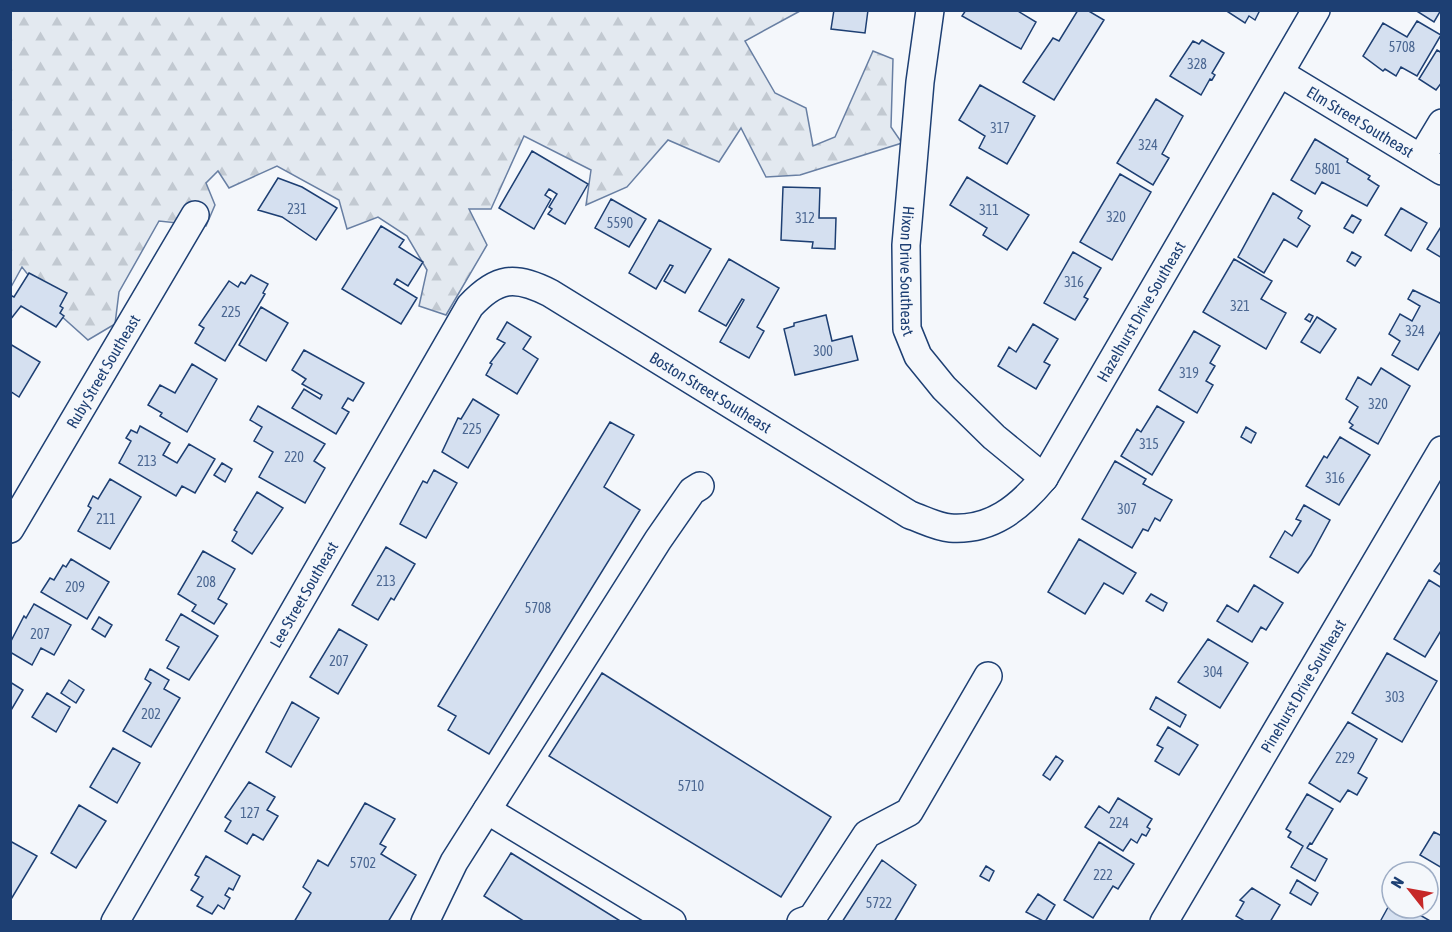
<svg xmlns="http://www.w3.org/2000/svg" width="1452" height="932" viewBox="0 0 1452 932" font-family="'Asap Condensed',sans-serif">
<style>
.forest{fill:url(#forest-firs);stroke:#687fa3;stroke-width:1.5}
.building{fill:#d5e0f0;stroke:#1d3f73;stroke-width:1.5}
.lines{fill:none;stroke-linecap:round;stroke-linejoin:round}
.minor-casing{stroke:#1d3f73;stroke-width:30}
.minor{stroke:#f4f7fb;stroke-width:27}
.labels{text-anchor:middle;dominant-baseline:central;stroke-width:4.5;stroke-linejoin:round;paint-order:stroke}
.number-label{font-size:14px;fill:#4b6792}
.street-label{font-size:16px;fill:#1d3f73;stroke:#f4f7fb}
</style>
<defs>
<pattern id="forest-firs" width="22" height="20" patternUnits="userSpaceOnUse" patternTransform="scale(1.5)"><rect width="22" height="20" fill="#e3e9f0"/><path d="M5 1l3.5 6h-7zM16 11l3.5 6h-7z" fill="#c2c9d1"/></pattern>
</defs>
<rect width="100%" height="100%" fill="#f4f7fb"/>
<path class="forest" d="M11,11h789l-55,30 30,52 31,15 7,38 22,-9 38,-86 20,8 -2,68 11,16 -102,32 -34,2 -25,-49 -22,34 -51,-22 -41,47 -41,18 5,-35 -67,-34 -33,73h-22l18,36 -41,70 -27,-9 8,-36 -20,-34 -29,-19 -31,12 -8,-29 -62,-34 -48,22 -11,-17 -12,12 9,22 -9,21 -47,-5 -40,71 -4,32 -27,16 -29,-26 -37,-47 -11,20z"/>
<path class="building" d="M834,10h34l-3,23 -34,-4z
M966,10h50l20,12 -15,27 -59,-33z
M1078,10h9l17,10 -50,80 -31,-18 30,-44 6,3z
M1225,10h35l-5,10 -6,-4 -4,7z
M1415,10h26l-7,12z
M1417,21l24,14 -24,41 -16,-9 -5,9 -11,-7 -2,2 -20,-15 20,-33 24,14z
M1202,40l22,13 -12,20 3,2 -3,5 -2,-1 -9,16 -31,-19 23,-35 6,3z
M1437,50l5,3v29l-6,8 -17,-11z
M980,85l55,31 -28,48 -28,-16 6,-12 -26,-16z
M1156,99l27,17 -21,38 7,4 -16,27 -36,-22z
M1315,139l33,20 -1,3 23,14 -2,3 11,7 -12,20 -45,-24 -7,12 -24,-14z
M532,151l56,33 -23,40 -17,-10 4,-5 -3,-2 8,-13 -8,-5 -4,6 6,4 -17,30 -35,-21z
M1120,174l31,18 -39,68 -32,-18z
M967,177l62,38 -22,35 -24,-15 4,-7 -37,-23z
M278,178l24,9 35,21 -21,32 -34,-23 -24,-7z
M783,187l37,1 -1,30h17l-1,31 -23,-1 1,-6 -32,-2z
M1273,193l29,18 -4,7 12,8 -13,21 -13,-8 -20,34 -26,-16z
M611,199l35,20 -17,28 -34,-19z
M1401,208l26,15 -16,28 -26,-16z
M1352,215l9,5 -8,13 -9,-5z
M659,220l52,29 -26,44 -21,-12 9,-15 -3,-1 -14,24 -27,-16z
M1442,225v33l-15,-9z
M381,226l23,14 -5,7 24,15 -15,24 -11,-7 -3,5 23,14 -16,26 -59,-35z
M1073,252l28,16 -17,29 4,2 -13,21 -31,-17z
M1352,252l9,5 -6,9 -8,-5z
M729,259l50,29 -22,39 7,4 -15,27 -29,-16 24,-42 -2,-1 -16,27 -27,-15z
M1234,259l38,22 -11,18 25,14 -20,36 -63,-37z
M29,273l38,20 -7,13 3,2 -3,5 4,3 -8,11 -35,-21 -11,14v-25l4,2z
M251,275l17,9 -5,9 2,1 -40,67 -30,-18 9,-15 -5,-3 30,-44 9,6 3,-5 4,2z
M1413,290l29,14v25l-24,41 -26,-15 8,-14 -11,-7 11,-20 12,7 8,-15 -12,-7z
M261,307l27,16 -22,38 -27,-16z
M1309,314l4,2 -3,6 -5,-3z
M826,315l6,26 20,-5 6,24 -63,15 -11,-46 10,-3v-3z
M1317,317l19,12 -16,24 -19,-11z
M507,322l24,15 -8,12 15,10 -21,35 -31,-19 6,-11 -2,-1 15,-20 -8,-4z
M1033,324l25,15 -14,23 6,3 -14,24 -38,-23 11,-19 7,5z
M1194,331l26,15 -10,17 5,3 -9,15 7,4 -16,28 -38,-23z
M10,344l30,18 -21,35 -9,-6z
M304,350l60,33 -11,18 -5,-3 -6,10 7,4 -13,22 -44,-26 12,-19 16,10 2,-4 -20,-11 4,-5 -14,-9z
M192,364l25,15 -30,53 -27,-16 2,-3 -14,-8 12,-20 15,8z
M1381,368l29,18 -32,58 -28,-16 3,-3 -4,-3 9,-15 -12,-8 12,-22 13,8z
M473,399l26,16 -31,53 -26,-16 16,-34 3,1z
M258,406l67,38 -11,17 11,7 -20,35 -46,-26 14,-25 -19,-11 8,-14 -12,-7z
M1157,406l27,16 -32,53 -31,-19 16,-27 4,3z
M610,422l24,13 -30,52 36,23 -151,244 -41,-24 8,-14 -18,-10z
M140,426l30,17 -7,12 14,8 12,-19 26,15 -20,34 -13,-7 -6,10 -57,-33 12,-22 -5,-3 5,-8 6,3z
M1246,427l10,6 -5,10 -10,-6z
M1340,437l30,18 -31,50 -33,-19 18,-30 3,2z
M1115,461l31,18 -3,5 29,16 -12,21 -5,-3 -7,13 -5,-2 -11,19 -50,-29z
M222,463l10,6 -7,13 -11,-7z
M434,470l23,13 -31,55 -26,-14 23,-43 4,2z
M110,479l31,18 -31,52 -32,-18 13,-23 -3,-2 5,-10 5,3z
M257,492l26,16 -31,46 -20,-13 5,-9 -3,-2z
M1304,505l26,15 -19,35 -13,18 -28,-16 15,-26 7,5 9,-15 -5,-2z
M1079,539l57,34 -13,21 -19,-11 -19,31 -37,-22z
M386,547l29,17 -21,36 -3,-2 -13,22 -26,-15z
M203,551l32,18 -17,30 9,5 -13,20 -22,-13 4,-6 -18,-11z
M71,559l38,23 -22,37 -46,-27 9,-14 4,2 9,-15 3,2z
M1442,560v16l-8,-5z
M1429,580l13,8v41l-17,28 -31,-18z
M1254,585l29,18 -17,27 -5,-3 -9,15 -35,-21 10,-16 11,7z
M1151,594l16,9 -4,8 -17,-10z
M34,604l37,21 -17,30 -13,-7 -9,17 -22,-13v-9l14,-27 2,2z
M181,614l37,22 -29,44 -22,-12 12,-21 -13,-7z
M99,617l13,8 -7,12 -13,-8z
M339,629l28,16 -29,49 -28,-17z
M1208,639l40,24 -28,45 -42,-26z
M1387,653l50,28 -35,61 -50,-29z
M150,669l19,11 -5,9 16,9 -29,49 -28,-16 28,-48 -6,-4z
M602,673l229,144 -50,80 -232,-141z
M69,680l15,10 -8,13 -15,-10z
M10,682l13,8 -13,22z
M47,693l23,14 -14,25 -24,-15z
M1156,697l30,18 -6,12 -30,-18z
M292,702l27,16 -28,49 -25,-15z
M1348,722l29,17 -19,34 9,5 -10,17 -9,-5 -8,12 -31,-19z
M1168,727l30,18 -19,30 -24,-14 8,-13 -6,-3z
M113,748l27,15 -23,40 -27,-16z
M1056,756l7,5 -13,19 -7,-5z
M249,782l26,15 -8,13 11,6 -15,24 -10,-6 -6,10 -22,-13 6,-10 -6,-4z
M1307,794l26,15 -21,35 -2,-1 -3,5 20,11 -12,22 -24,-14 12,-21 -15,-9 3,-5 -5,-3z
M1118,798l34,21 -5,8 3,2 -4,7 -4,-2 -5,9 -6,-4 -8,12 -38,-24 14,-21 10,7z
M365,803l30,16 -15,25 6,3 -5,7 35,21 -28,47h-94l17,-29 -8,-6 15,-27 10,6z
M79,805l27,16 -30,47 -25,-15z
M1434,832l8,4v32l-22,-13z
M10,841l27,15 -27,45z
M1099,842l35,22 -16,25 -5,-3 -20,32 -29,-18z
M511,853l111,69h-97l-41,-26z
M206,856l34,20 -7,14 -4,-2 -4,7 5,3 -6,11 -6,-4 -6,9 -15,-8 6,-9 -12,-7 8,-13 -4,-2z
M882,860l34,25 -22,37h-52z
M986,866l8,5 -5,10 -9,-5z
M1297,880l21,13 -7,12 -21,-12z
M1252,888l28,17 -10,17h-24l-10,-6 8,-14 -4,-2z
M1038,894l17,11 -10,17 -19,-10z
M1392,900v8h16l24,14h-49l-2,-2z"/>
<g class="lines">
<g class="minor-casing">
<g id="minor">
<path id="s1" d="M930,10l-10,72 -14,163 1,84 11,27 26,32 50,49 50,41"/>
<path id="s2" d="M1280,73l162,98"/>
<path d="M1421,158l21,-35"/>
<path id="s3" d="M10,529l185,-314"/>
<path d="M487,810l185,112"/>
<path id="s4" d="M115,922l355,-616c27,-29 45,-31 80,-13l360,222c12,4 27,12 40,13 41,3 69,-20 94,-50l272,-468"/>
<path d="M425,922l29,-60 204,-322 34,-49 8,-5"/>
<path d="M801,922l11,-4 55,-84 42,-22 79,-136"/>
<path id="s5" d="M1164,922l278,-472"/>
</g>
</g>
<use href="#minor" class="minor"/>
</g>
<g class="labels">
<g class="number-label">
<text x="1402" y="47">5708</text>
<text x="1197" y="64">328</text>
<text x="1000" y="128">317</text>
<text x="1148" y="145">324</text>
<text x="1328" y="169">5801</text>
<text x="297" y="209">231</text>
<text x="989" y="210">311</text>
<text x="1116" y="217">320</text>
<text x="805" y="218">312</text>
<text x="620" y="223">5590</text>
<text x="1074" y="282">316</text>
<text x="1240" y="306">321</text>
<text x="231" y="312">225</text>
<text x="1415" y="331">324</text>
<text x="823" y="351">300</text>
<text x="1189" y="373">319</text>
<text x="1378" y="404">320</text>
<text x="472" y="429">225</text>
<text x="1149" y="444">315</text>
<text x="294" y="457">220</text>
<text x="147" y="461">213</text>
<text x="1335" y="478">316</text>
<text x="1127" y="509">307</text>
<text x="106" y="519">211</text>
<text x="386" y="581">213</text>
<text x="206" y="582">208</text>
<text x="75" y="587">209</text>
<text x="538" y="608">5708</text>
<text x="40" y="634">207</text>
<text x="339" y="661">207</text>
<text x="1213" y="672">304</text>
<text x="1395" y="697">303</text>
<text x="151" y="714">202</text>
<text x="1345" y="758">229</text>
<text x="691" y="786">5710</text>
<text x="250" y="813">127</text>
<text x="1119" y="823">224</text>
<text x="363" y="863">5702</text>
<text x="1103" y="875">222</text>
<text x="879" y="903">5722</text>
</g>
<g class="street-label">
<text stroke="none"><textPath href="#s2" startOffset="94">Elm Street Southeast</textPath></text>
<text stroke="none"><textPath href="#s1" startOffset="262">Hixon Drive Southeast</textPath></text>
<text stroke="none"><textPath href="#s4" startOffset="1570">Hazelhurst Drive Southeast</textPath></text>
<text stroke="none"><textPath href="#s3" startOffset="183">Ruby Street Southeast</textPath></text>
<text stroke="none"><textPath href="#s4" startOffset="990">Boston Street Southeast</textPath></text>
<text stroke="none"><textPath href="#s4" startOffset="378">Lee Street Southeast</textPath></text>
<text stroke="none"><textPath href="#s5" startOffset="274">Pinehurst Drive Southeast</textPath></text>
</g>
</g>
<rect width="1452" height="932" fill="none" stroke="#1d3f73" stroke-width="24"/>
<g transform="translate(1410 890) rotate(301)"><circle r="28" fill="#f4f7fb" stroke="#9eadc5" stroke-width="1.5"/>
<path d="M0-4.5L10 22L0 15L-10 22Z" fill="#c62828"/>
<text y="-9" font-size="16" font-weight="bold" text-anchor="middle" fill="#1d3f73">N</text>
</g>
</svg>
